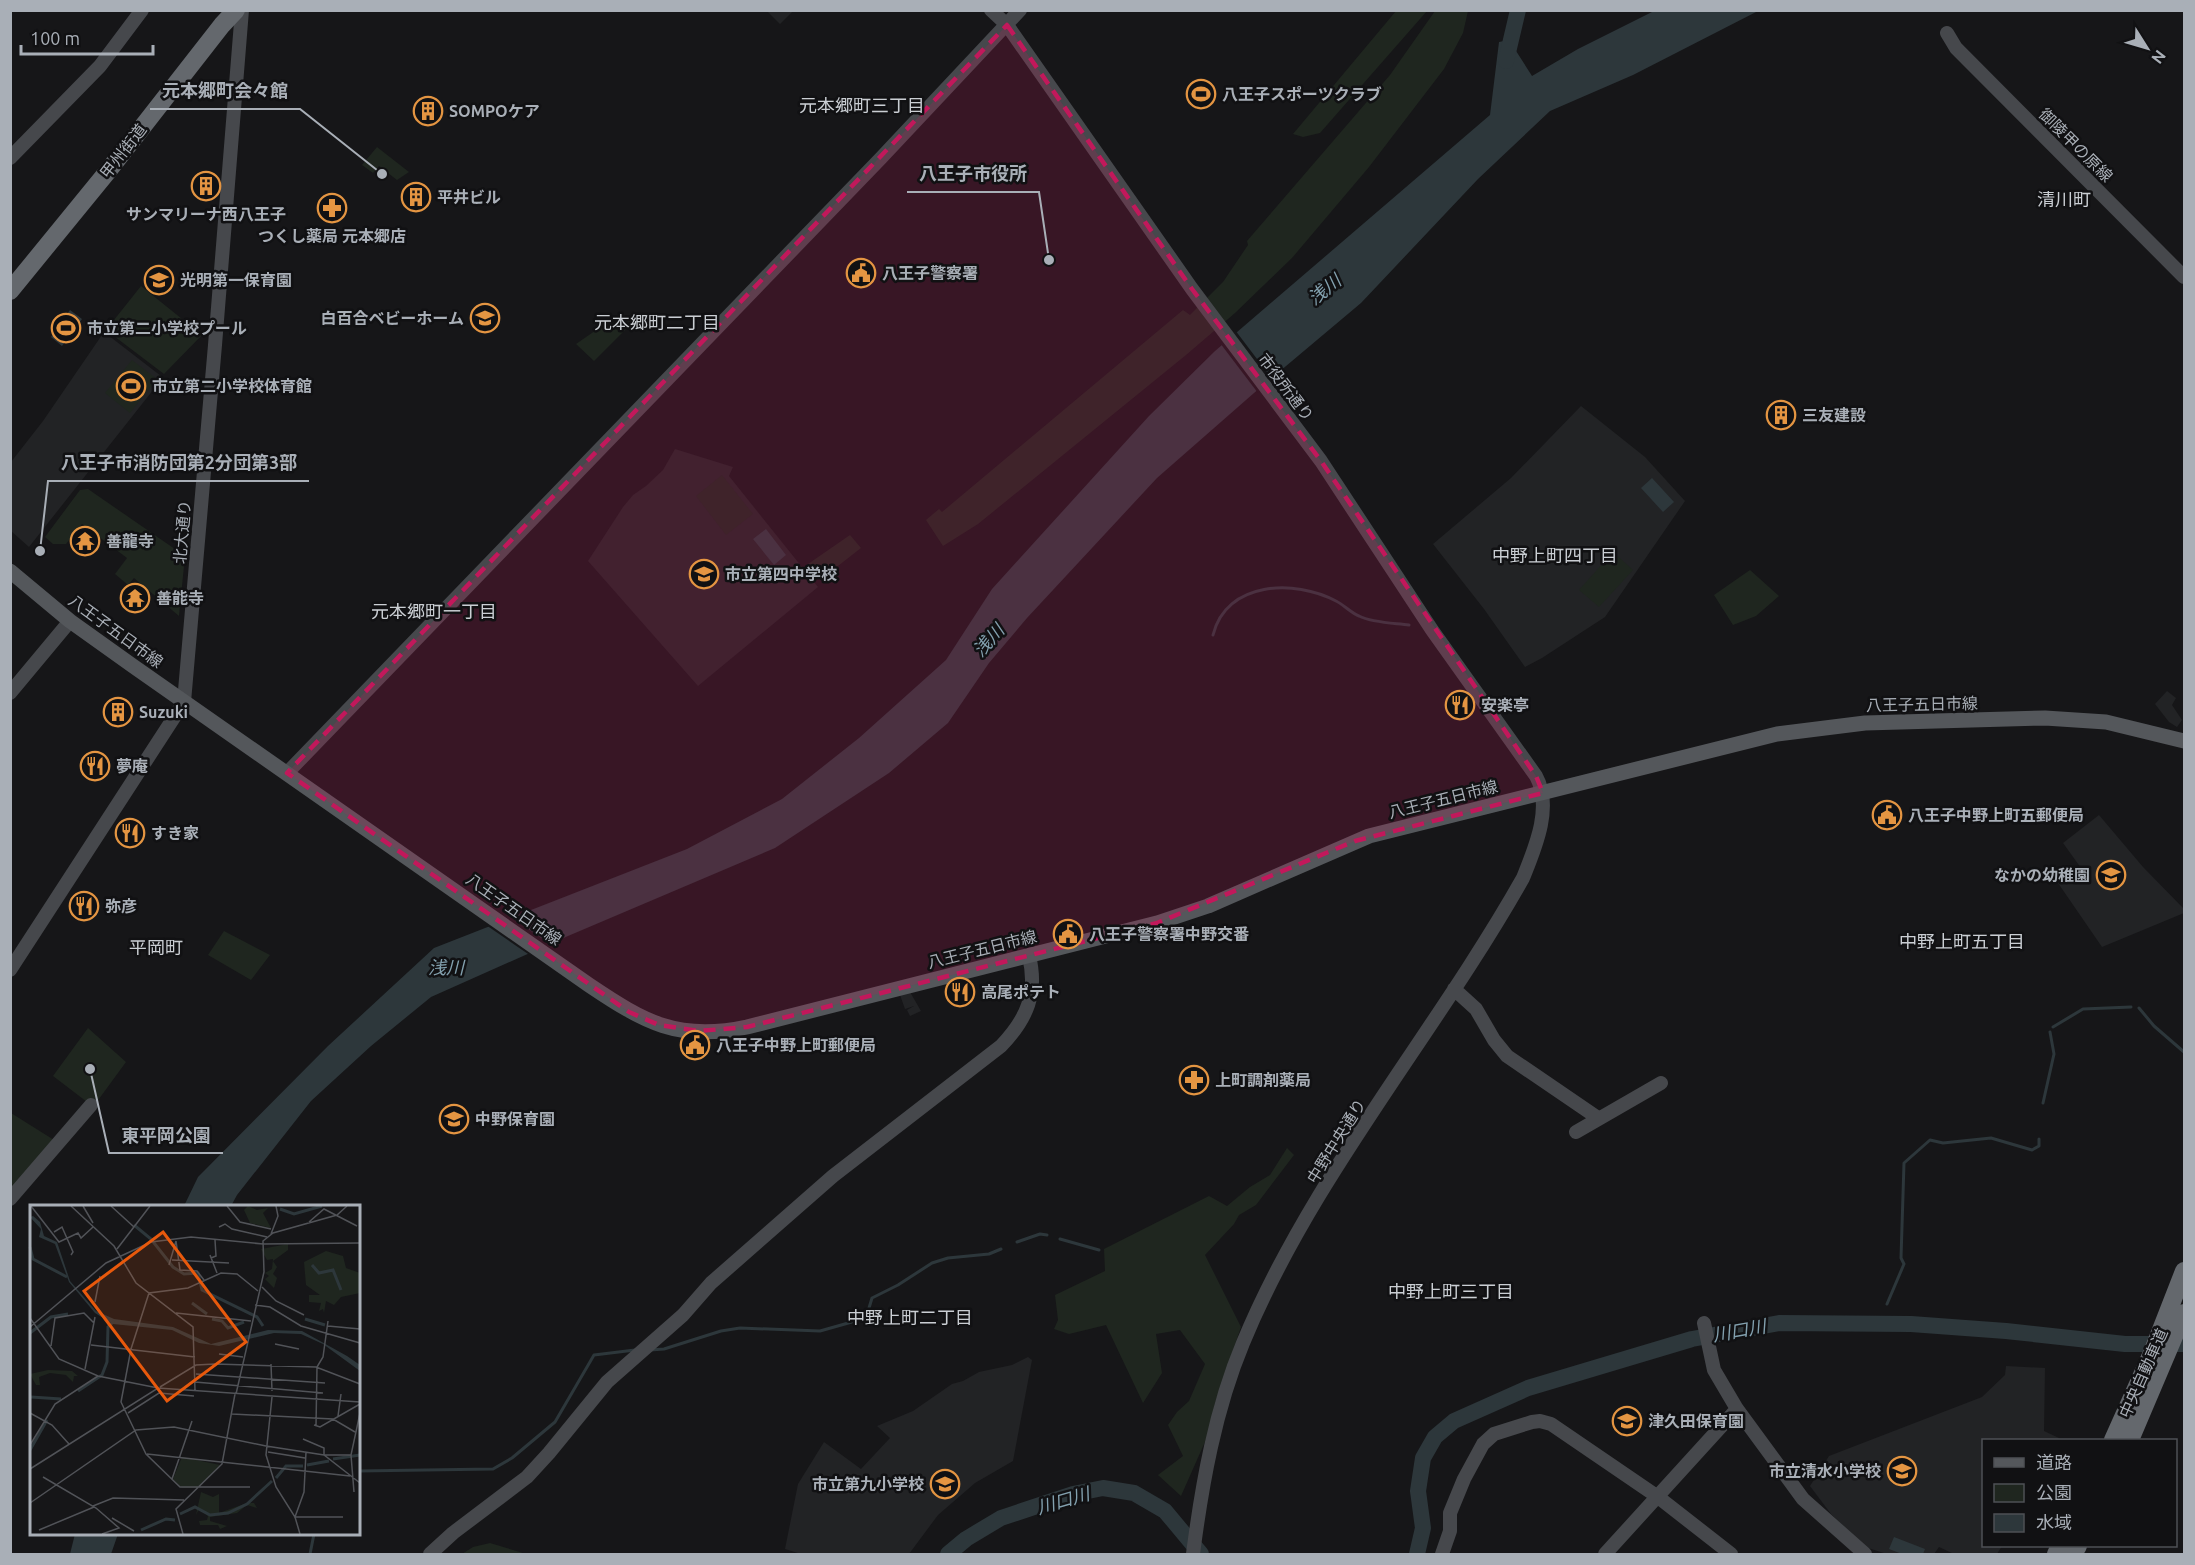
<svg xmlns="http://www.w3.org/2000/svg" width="2195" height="1565" viewBox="0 0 2195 1565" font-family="Ubuntu,'Noto Sans JP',sans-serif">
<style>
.built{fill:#222325}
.green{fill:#1f261f}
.water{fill:#2d373b}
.pier{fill:#161618}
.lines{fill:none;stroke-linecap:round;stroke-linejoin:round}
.stream{stroke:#2d373b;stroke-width:3}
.river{stroke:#2d373b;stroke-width:16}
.secondary{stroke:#46484c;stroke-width:14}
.primary{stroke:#54575b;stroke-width:15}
.highway{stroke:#64686d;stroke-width:18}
.marked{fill:#c2185b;fill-opacity:0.2;stroke:#c2185b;stroke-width:4.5;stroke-dasharray:12 8;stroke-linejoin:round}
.labels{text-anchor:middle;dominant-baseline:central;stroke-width:5;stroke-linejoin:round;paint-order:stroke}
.poi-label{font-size:16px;font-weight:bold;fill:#a9afb7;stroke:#111113;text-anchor:start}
.street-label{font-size:16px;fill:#a9afb7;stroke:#111113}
.neighbourhood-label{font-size:18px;fill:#caced3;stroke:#111113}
.water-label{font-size:18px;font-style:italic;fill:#83a1af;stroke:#111113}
.inset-river{fill:none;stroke:#2d373b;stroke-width:3}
.inset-road{fill:none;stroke:#515358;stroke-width:1.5}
.view{fill:#e8590c;fill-opacity:0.15;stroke:#e8590c;stroke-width:3}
.inset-edge{fill:none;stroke:#a9afb7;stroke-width:3}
.leader{fill:none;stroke:#a9afb7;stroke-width:2}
.callout-dot{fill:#a9afb7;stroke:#111113;stroke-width:2}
.callout-label{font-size:18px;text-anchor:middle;font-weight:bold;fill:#a9afb7;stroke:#111113;stroke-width:5;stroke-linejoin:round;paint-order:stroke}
</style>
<rect width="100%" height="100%" fill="#161618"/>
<path class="built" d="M767,11h26l-13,13z
M104,332l57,44v4l-132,167 -18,-16v-69l32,-41z
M1581,406l64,51 40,44 -80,116 -63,41 -17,9 -41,-58 -51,-65 78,-66z
M675,449l58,18 -4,9 89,111 -120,99 -110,-125 35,-54 10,-12 13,-9 17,-16z
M2167,691l9,7 -4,7 10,15 -5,7 -8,-5 -14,-18z
M2099,815l44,52 41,42v4l-82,34 -44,-64 23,-15 -18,-25z
M910,992l11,19 -11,5 -3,-6 7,-4 -9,3 -5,-14z
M1028,1357l4,3 -19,101 -38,22 -37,32 -29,39h-108l-16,-5 13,-65 26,-42 37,27 29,-31 -13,-12 36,-15 39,-27 11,-3 16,-9 33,-7z
M2006,1366l39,2 -1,63 15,7 -2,2h-73v106h18l-5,8h-43l-15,-7 -5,7h-47l-22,-7 -34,-33 -21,-28 19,-30 153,-59 23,-22z"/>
<path class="green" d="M1396,11h31l-107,122 -17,4 -10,-3z
M1435,11h33l-5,22 -19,36 -75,98 -77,91 -57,55 -49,42 -208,169 -35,22 -17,-26 13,-11 3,3 241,-202 7,5 33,-33 25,-37 -1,-4 143,-166z
M377,147l32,25 -12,8 -18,-14 -6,7 -11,-8z
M141,286l61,49 -38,39 -58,-44z
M630,316l4,5 -40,40 -18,-17 26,-18z
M132,360l25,19 -27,34 -25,-20z
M722,475l31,39 -27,21 -30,-39z
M88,489l97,67 -6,60 -45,-38 -6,7 -13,-11 12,-16 -45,-34 -16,20h-13l-8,-7 35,-47z
M850,535l11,13 -41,32 -12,-16z
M1613,552l20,18 -34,37 -20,-17z
M1750,570l29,26 -23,20 -23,9 -19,-30z
M224,931l46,24 -19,25 -43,-25z
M88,1028l38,34 -30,41 -5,2 -38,-29z
M11,1113l43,27 -43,51z
M1287,1148l7,7 -38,50 -17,10 -5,9 -29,31 36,72 -26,76 -7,32 -27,61 -23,-21 25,-19 -15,-31 9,-13 12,-11 16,-37 -25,-34 -24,4 6,39 -19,30 -37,-78 -37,9 -15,-5 4,-9 -3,-25 50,-24 -1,-22 105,-53 18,10 23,-19 20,-12z
M490,1543l36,11h1h-65l11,-7z"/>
<path class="water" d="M1654,11h104l-125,64 -83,36 -72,68 -117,124 -107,90 -97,85 -130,140 -38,45 -41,60 -59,50 -114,75 -207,88 -137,61 -60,49 -60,55 -74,94 -6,11h-47l14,-29 130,-131 106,-98 253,-99 95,-50 77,-61 87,-78 46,-71 157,-173 66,-65 275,-236 9,-73 10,-2 23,36 46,-27z
M70,310l12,9 -20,27 -11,-9z
M1652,478l22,24 -11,10 -22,-24z
M766,529l20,26 -12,10 -21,-26z
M75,1534h43l-7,20h-41z
M1894,1537l31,12 -2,5h-21l-13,-5z"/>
<path class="pier" d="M1235,330l38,50 -15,13 -38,-50z
M509,916l44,30 -22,10 -45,-31z"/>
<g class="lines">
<path class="stream" d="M1213,635c13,-54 82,-56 123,-34 8,4 15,12 23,15 14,7 35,7 50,9
M2139,1008l15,18 30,26
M2053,1027l30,-18 48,-2
M2043,1103l11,-49 -4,-22
M1060,1239l39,11
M1017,1242l23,-8 7,1
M1887,1304l17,-40 -3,-6 3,-95 26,-23 13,3 48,-5 41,12 7,-4v-7
M650,1350l14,-1 57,-18 19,-3 80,3 46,-13 6,-20 26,-13 34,-22 16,-5 41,-4 12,-5
M358,1471l135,-2 19,-11 43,-36 39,-67 41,-5
M310,1554l4,-20"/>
<path class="river" d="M1506,61l12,-51
M948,1554l18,-15 35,-21 72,-24 30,-6 31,5 31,18 36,43
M1417,1554l6,-26 -5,-37 5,-33 12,-21 19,-16 74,-33 164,-49 87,-16 132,1 95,7 119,13h59"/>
<path class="secondary" d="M991,10l16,15 185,264 129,172 111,169 104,146c17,31 -1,72 -13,102 -88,156 -212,300 -280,465 -28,67 -41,141 -50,211
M1947,33l9,15 228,229
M10,158l90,-92 42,-56
M10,693l60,-72
M287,773l594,-615 139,-148
M10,970l174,-268 31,-357 27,-335
M1454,989l22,20 18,31 13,16 91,62
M1576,1132l85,-49
M10,1199l81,-94
M1704,1323l10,47 23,39 66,90 62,55
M430,1554l23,-21 74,-56 22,-24 58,-71 76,-67 28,-32 122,-107 168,-130c26,-27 37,-53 28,-90
M1442,1554l8,-23v-18l14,-34 19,-35 11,-10 38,-12 8,-1 11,3 107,73 73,57
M1605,1554l132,-145"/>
<path class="primary" d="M10,571l60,50 63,45 456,319c55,37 89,57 158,42l410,-104 51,-17 161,-70 408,-102 88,-11 180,-5 61,4 78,19"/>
<path class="highway" d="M10,291l98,-120 114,-146 14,-15
M2113,1440l39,-87 32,-82
M2130,1440l54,-127
M2056,1554l4,-8
M2073,1554l5,-8"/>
</g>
<path class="marked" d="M1007,25l185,264 129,172 215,315 7,17 -188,48 -198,82 -410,104 -48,4 -40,-6 -30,-13 -342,-239z"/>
<defs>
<g id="stadium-ring" transform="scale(1.5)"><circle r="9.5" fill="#111113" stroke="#e49542" stroke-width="1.5"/><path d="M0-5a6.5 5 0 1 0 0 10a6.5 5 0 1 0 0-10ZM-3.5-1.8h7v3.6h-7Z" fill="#e49542"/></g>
<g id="building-ring" transform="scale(1.5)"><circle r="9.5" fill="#111113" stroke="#e49542" stroke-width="1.5"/><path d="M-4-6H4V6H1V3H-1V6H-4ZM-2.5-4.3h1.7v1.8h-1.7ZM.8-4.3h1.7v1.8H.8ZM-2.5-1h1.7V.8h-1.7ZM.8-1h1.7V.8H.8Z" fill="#e49542"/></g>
<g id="pharmacy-ring" transform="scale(1.5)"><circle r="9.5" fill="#111113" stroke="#e49542" stroke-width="1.5"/><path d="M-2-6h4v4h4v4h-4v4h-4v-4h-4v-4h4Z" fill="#e49542"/></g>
<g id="civic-ring" transform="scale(1.5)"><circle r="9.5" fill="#111113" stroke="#e49542" stroke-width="1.5"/><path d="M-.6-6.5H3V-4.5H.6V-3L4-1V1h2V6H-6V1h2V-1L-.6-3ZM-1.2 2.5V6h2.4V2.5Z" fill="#e49542"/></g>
<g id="school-ring" transform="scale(1.5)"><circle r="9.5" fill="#111113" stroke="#e49542" stroke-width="1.5"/><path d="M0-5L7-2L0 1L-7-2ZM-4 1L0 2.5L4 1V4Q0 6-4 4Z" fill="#e49542"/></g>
<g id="temple-ring" transform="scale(1.5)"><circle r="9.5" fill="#111113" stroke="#e49542" stroke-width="1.5"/><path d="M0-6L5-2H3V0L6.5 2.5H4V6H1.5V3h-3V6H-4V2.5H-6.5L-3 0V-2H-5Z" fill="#e49542"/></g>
<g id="restaurant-ring" transform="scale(1.5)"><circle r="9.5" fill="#111113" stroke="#e49542" stroke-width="1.5"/><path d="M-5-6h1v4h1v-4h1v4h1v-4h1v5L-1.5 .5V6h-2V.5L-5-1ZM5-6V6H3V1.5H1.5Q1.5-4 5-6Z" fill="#e49542"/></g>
</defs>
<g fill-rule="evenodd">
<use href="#stadium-ring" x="1201" y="94"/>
<use href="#building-ring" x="428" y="111"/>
<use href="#building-ring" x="206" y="186"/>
<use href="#building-ring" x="416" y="197"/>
<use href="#pharmacy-ring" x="332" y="208"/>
<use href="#civic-ring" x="861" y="273"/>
<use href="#school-ring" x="159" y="280"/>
<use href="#school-ring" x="485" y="318"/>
<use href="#stadium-ring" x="66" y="328"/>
<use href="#stadium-ring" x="131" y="386"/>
<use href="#building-ring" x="1781" y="415"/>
<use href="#temple-ring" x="85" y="541"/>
<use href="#school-ring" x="704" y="574"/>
<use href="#temple-ring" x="135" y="598"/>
<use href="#restaurant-ring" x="1460" y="705"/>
<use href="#building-ring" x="118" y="712"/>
<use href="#restaurant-ring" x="95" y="766"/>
<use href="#civic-ring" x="1887" y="815"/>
<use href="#restaurant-ring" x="130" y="833"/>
<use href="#school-ring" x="2111" y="875"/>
<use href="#restaurant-ring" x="84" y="906"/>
<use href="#civic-ring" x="1068" y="934"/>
<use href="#restaurant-ring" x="960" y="992"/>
<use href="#civic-ring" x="695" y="1045"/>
<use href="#pharmacy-ring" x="1194" y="1080"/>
<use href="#school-ring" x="454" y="1119"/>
<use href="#school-ring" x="1627" y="1421"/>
<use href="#school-ring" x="1902" y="1471"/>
<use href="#school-ring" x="945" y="1484"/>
</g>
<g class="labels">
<g class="poi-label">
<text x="1222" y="94">八王子スポーツクラブ</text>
<text x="449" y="111">SOMPOケア</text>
<text x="437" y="197">平井ビル</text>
<text x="206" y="214" text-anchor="middle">サンマリーナ西八王子</text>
<text x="332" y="236" text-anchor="middle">つくし薬局 元本郷店</text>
<text x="882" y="273">八王子警察署</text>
<text x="180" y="280">光明第一保育園</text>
<text x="464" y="318" text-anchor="end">白百合ベビーホーム</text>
<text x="87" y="328">市立第二小学校プール</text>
<text x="152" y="386">市立第二小学校体育館</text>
<text x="1802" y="415">三友建設</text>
<text x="106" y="541">善龍寺</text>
<text x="725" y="574">市立第四中学校</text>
<text x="156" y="598">善能寺</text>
<text x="1481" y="705">安楽亭</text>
<text x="139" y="712">Suzuki</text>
<text x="116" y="766">夢庵</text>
<text x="1908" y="815">八王子中野上町五郵便局</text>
<text x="151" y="833">すき家</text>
<text x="2090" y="875" text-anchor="end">なかの幼稚園</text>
<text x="105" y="906">弥彦</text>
<text x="1089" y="934">八王子警察署中野交番</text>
<text x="981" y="992">高尾ポテト</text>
<text x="716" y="1045">八王子中野上町郵便局</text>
<text x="1215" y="1080">上町調剤薬局</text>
<text x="475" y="1119">中野保育園</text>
<text x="1648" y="1421">津久田保育園</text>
<text x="1881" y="1471" text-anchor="end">市立清水小学校</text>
<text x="924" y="1484" text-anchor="end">市立第九小学校</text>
</g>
<g class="street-label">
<text transform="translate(2076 145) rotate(45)">御陵甲の原線</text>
<text transform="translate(123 151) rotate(-52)">甲州街道</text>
<text transform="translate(1286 387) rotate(53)">市役所通り</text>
<text transform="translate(182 532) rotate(-85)">北大通り</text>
<text transform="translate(116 631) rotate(36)">八王子五日市線</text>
<text transform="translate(1922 704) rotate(-1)">八王子五日市線</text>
<text transform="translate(1443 799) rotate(-14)">八王子五日市線</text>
<text transform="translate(514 909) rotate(35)">八王子五日市線</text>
<text transform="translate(982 949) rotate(-14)">八王子五日市線</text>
<text transform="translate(1336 1141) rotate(-58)">中野中央通り</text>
<text transform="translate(2143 1373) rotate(-66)">中央自動車道</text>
</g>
<g class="neighbourhood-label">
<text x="862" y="105">元本郷町三丁目</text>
<text x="2064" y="199">清川町</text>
<text x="657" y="322">元本郷町二丁目</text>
<text x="1555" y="555">中野上町四丁目</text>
<text x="434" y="611">元本郷町一丁目</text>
<text x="1962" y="941">中野上町五丁目</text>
<text x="156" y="947">平岡町</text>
<text x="1451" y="1291">中野上町三丁目</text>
<text x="910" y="1317">中野上町二丁目</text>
</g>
<g class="water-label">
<text transform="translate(1324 289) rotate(-39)">浅川</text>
<text transform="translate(988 640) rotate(-48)">浅川</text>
<text x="446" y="967">浅川</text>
<text transform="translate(1739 1330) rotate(-10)">川口川</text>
<text transform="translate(1063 1500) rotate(-16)">川口川</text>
</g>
</g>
<g transform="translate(30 1205)">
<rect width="330" height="330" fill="#161618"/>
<path d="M218,1l9,4 11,-2 -5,5 8,15 -21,-5 -6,-13zM258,39v6l-15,11 4,6 -4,7 4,4 -3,10 -9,-9 4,-3 -4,-3 7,-4 1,-10 -6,1 -6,-11zM296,46l17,5 3,12 14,5v20l-19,4 -7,8 -8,-4 -2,12 -1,-4 -4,2 2,-8 -12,-1v-7h11l-14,-10 -2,-23zM18,165l24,1 6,5h-4l-1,6 -7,-7 -16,-2 -11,4 1,8h-4l-6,-11zM152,252l38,8 -22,23h-16l-9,-9zM171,287l12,5 6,-3v19l28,-10h7l3,5 -10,-3 -10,8 -27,4v4l17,5 -7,3 -2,-4h-18l-1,-4 8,-1 1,-4 -9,-7 -3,6z" fill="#1f261f"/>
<path d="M3,11l7,6 4,14 13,6 13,39 26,30 18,8 59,8 38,17 57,-14 34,1 45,25 13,9v6l-37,-27 -22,-10 -27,-1 -55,13 -20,-3 -27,-13 -59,-6 -18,-11 -26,-31 -14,-38 -16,-7 2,-8 -11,-12z" fill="#2d373b"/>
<path class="inset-river" d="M250,4l14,5 28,-8M104,20l17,14 22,28 11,7 14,-1 4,17 55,27 6,9M0,42l3,12 34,18M282,60l7,8 14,-3 8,20M162,98l15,11M182,114l10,2 6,7 16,-6M275,114l20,6M0,128l21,-16 17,-3M48,186l24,-16 5,-13 1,-35 6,-6M1,192l30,2M0,245l17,-30M303,254l27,-4M277,260l22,-4M246,273l10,-12h17M150,309l15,-7 15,8 18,-2 19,-9 25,-23M111,325l25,-11 9,1"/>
<path class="inset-road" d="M1,1l28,36 19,-9 3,5 12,-11M41,1l43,40 22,37 57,44 2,63M53,1l10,17M81,1l23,21M197,1l13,16 31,7M279,17l15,-13 33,17M189,22l6,-3 7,5 35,8M24,27l8,-5 11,25 -2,3M241,29l7,-18 -2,-10M146,36l4,29 17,1 7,9M87,44l33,-43M180,50l7,18M181,53l5,-2 -1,-16M142,55l57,3M139,60l7,-24M232,82l14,14 28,14M65,97l5,-26M225,100l15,2 31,19 59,17M146,108l75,8M0,113l29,41 39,17 60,12M298,121l32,3M0,122l76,-64 45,-21 40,-5 72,7 97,-1M245,139l24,5M61,140l104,12M21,141l4,-28 29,-5 10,10M189,149l24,3M241,159l1,27M55,164l10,-52M166,169l129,9M165,177l128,11M130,182l36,-22 19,-1 101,3 44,17M206,189l28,-122 -1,-31 10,-8 64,-18 10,-9M242,192l-6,58 10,32 19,30 5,17M0,208l22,12 17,19M98,208l31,-20 35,3M202,209l101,5 22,13M308,211l3,-22M284,220l6,2 40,-23M286,221l1,-59 6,-10 5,-36M273,234l21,9v7h27M0,240l25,-41 43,-28M236,241l58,9 36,28M238,247l37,6M276,247l-2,40 -9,25h48M117,249l203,22M0,264l128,-81 202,14M13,272l53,31 23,20 -17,6M142,274l20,-58M220,282h-70l-34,-33 -25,-52 10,-53 18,-56 39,-5 33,-15 16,1 21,17M324,287l-3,-37 9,-42M0,298l106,-73 38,-3 92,19M63,301l20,-8 71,2M82,313l22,13M9,325l55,-23M153,329l-7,-25 46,-45 13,-70"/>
<path class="view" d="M133,27l83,110 -79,59 -83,-110z"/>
<rect width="330" height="330" class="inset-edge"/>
</g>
<path class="leader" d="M382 174L300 109H150M1049 260L1039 192H907M40 551L48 481H309M90 1069L109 1153H223"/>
<g class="callout-dot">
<circle cx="382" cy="174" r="6"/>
<circle cx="1049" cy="260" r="6"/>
<circle cx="40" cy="551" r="6"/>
<circle cx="90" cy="1069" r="6"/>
</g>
<g class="callout-label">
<text x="225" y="97">元本郷町会々館</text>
<text x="973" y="180">八王子市役所</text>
<text x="179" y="469">八王子市消防団第2分団第3部</text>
<text x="166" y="1142">東平岡公園</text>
</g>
<rect width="2195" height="1565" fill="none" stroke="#a9afb7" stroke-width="24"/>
<rect x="1982" y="1439" width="195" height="108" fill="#111113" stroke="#4e5055" stroke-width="1.5"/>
<rect x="1994" y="1458" width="30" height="9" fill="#54575b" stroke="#4e5055" stroke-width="1.5"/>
<text x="2036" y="1469" font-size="18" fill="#a9afb7">道路</text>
<rect x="1994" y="1484" width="30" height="18" fill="#1f261f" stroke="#4e5055" stroke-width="1.5"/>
<text x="2036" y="1499" font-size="18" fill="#a9afb7">公園</text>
<rect x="1994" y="1514" width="30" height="18" fill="#2d373b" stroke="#4e5055" stroke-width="1.5"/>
<text x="2036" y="1529" font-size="18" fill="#a9afb7">水域</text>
<g transform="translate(2147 48) rotate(127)" stroke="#111113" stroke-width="4.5" paint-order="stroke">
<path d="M0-4.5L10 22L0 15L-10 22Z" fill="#a9afb7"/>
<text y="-9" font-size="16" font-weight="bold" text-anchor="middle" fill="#a9afb7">N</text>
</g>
<path d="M21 45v9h132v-9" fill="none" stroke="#a9afb7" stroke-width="3"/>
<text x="30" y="45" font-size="18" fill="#a9afb7" stroke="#111113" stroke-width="4.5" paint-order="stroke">100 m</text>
</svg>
